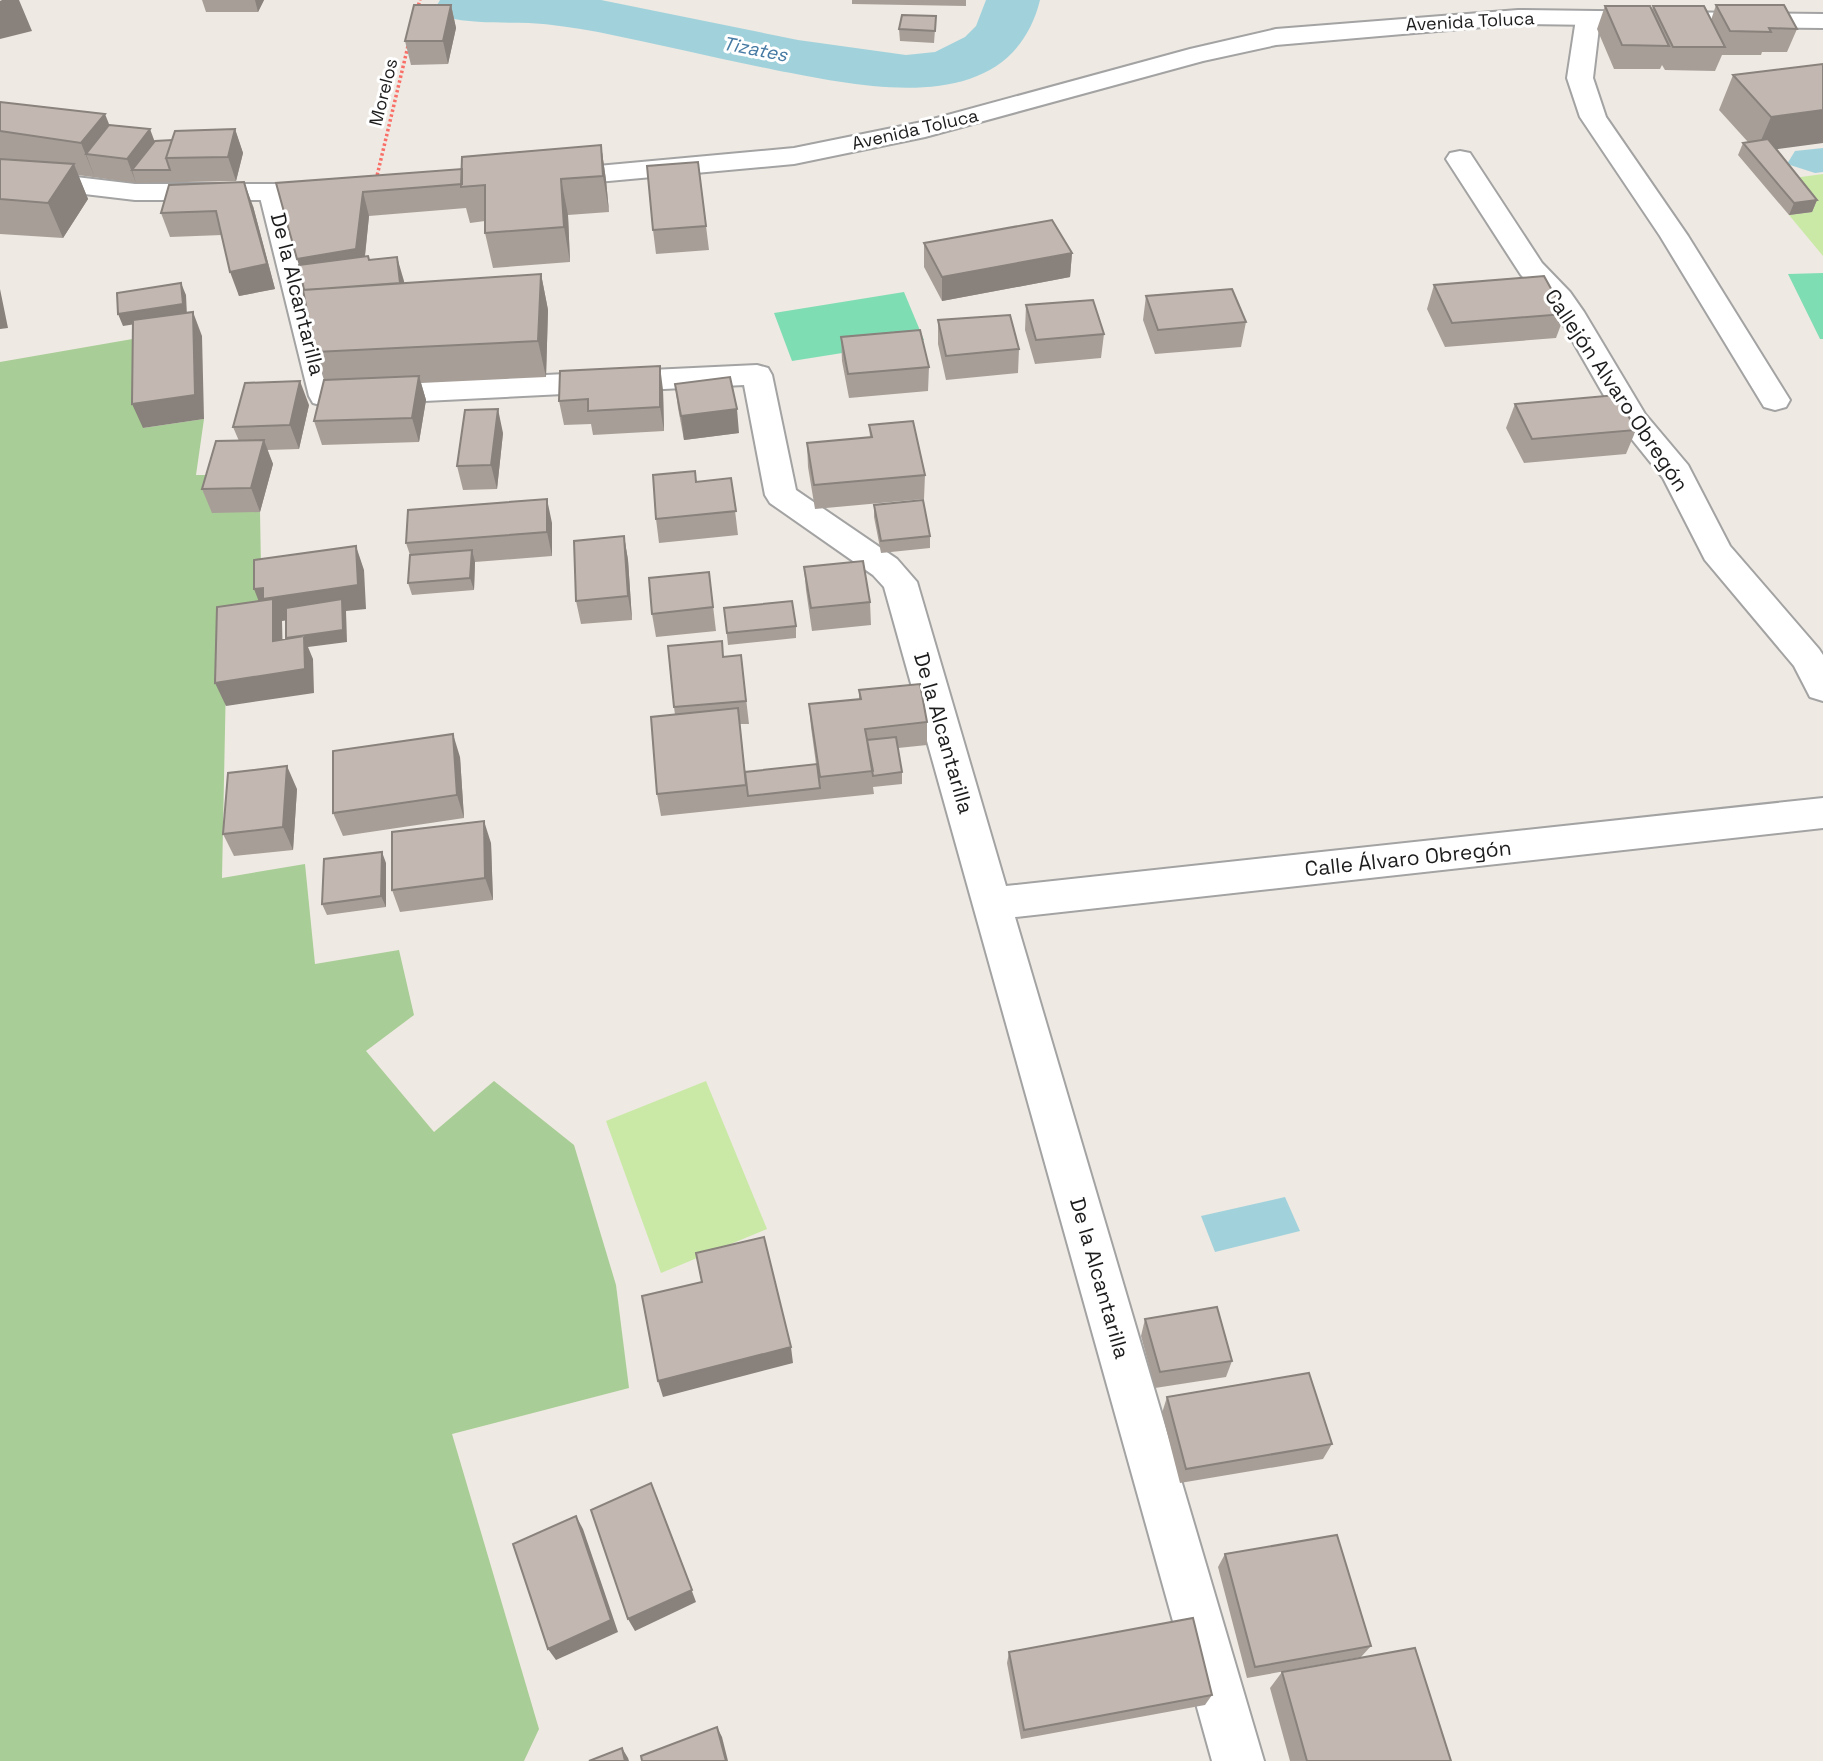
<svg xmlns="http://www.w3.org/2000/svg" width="1823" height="1761" viewBox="0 0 1823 1761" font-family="'Space Grotesk',sans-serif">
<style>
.grass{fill:#cae9a7}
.forest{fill:#a9cd96}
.pitch{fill:#7fddb4}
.water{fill:#a1d2dc}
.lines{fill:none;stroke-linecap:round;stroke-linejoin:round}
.river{fill:#a1d2dc;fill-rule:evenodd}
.minor-casing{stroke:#a3a3a3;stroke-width:4}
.tertiary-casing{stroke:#a3a3a3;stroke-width:4}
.path{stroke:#f96e67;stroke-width:3.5;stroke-dasharray:2.5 2.5;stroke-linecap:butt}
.minor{fill:#fff;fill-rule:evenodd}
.tertiary{fill:#fff;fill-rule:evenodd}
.wall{fill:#a79e98}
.shaded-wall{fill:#88817c}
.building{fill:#c2b8b1;stroke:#88817c;stroke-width:2}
.labels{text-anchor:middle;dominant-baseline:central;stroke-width:6;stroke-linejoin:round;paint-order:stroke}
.far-street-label{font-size:18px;fill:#1c1c1c;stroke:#fff}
.far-water-label{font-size:19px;font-style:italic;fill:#467aa3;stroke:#fff}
.street-label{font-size:21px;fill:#1c1c1c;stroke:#fff}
</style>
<rect width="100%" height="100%" fill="#eee9e2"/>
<path class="grass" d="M1823,174v82l-34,-41 22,-3 -25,-33z
M706,1081l61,148 -106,44 -55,-152z"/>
<path class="forest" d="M144,337l-1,91 61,-9 -8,56h27l37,37 2,114 -35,5 -5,247 83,-14 10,100 84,-14 15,65 -48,36 68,81 60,-51 80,64 42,140 13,103 -177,46 87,295 -15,32h-524v-1399z"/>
<path class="pitch" d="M1823,273v66h-3l-32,-65z
M904,292l20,48 -132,21 -18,-48z"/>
<path class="water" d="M1823,148v24l-8,1 -28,-9 8,-13z
M1285,1197l15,34 -85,21 -14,-36z"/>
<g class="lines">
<path class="river" d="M440,0h161l197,40 108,15 29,-3 30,-15 11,-11 10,-26h54c-30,121 -176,87 -265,70 -59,-12 -118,-26 -177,-38 -23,-4 -46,-8 -69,-9 -28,-1 -56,1 -84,-6l-8,-12z"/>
<g class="minor-casing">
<path id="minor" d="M1588,12l9,2 3,5 -7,59 13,39 82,119 102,164 -4,7 -11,3 -11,-3 -104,-171 -80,-119 -13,-39 9,-59 3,-5z
M1460,151l10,2 72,110 28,29 14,20 61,102 43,51 42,81 89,103 4,6v46l-13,-4 -16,-31 -89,-106 -42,-82 -41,-51 -62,-108 -10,-15 -29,-29 -75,-116 4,-6z
M273,185l10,2 4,6 50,192 420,-20 11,3 4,7 24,115 101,69 20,23 89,304 817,-88v30l-808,89 249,844h-52l-328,-1174 -11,-12 -103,-72 -5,-8 -21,-110 -420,21 -11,-3 -4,-7 -50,-203 4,-6z"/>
</g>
<g class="tertiary-casing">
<path id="tertiary" d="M1518,10l305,4v14l-305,-4 -242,21 -73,16 -278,76 -131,27 -240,22 -10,-2 -4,-6 4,-6 10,-2 240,-22 128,-26 268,-73 86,-20z
M0,168l135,16h195l10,2 4,6 -4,6 -10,2h-195l-135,-16z"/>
</g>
<path class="path" d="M417,10l3,-10
M376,180l32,-134"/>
<use href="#minor" class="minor"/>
<use href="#tertiary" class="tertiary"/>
</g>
<path class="wall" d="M202,0h62l-6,12h-52z
M852,0h114v6l-114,-2z
M451,5l5,23 -8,36 -37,1 -6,-24z
M1716,5l81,24 -10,23h-25l-1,3h-39l-7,16 -50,-1 -3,-5 -2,4h-46l-17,-40 8,-23 47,4 1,-4 58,14z
M936,16l-2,27 -34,-2 -1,-12z
M1823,64l-46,85 40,51 -5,12 -23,3 -51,-60 5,-12 5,-1 -29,-32 14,-35z
M0,102l109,23 46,16 17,-1 63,-11 8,24 -7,28 -100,2 -58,-8 10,24 -25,39 -63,-4z
M601,145l5,35 3,32 -41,3 2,47 -77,6 -8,-35v-12l-15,2 -4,-15 -97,8 -4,41 39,26 137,-9 7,36 -2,67 -125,6 5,17 -7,42 -97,3 -8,-24 10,-41 -9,-28 -15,-84 -24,-85 186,-14z
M253,206l22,83 -36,7 -17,-61 -52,2 -9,-24z
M706,226l3,24 -53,4 -3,-24z
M924,243l148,10 -2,24 -128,24 -18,-34z
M1434,285l131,29 -9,24 -111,9 -18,-38z
M1146,296l100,26 -5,25 -86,7 -12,-34z
M1026,305l78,29 -3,24 -66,6 -10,-34z
M938,320l81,29 -1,24 -72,7 -8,-36z
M841,337l88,30 -1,24 -79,7 -7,-37z
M675,384l64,49 -55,7 -6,-32z
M663,390l1,41 -71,4 -2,-11 -27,1 -5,-24z
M1515,404l121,26 -10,24 -102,9 -18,-35z
M309,405l-10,44 -32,1 6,14 -13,48 -48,1 -10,-24 37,-48 -6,-14z
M869,425l56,50 -1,24 -109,10 -7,-42 -1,-24 63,-6z
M503,433l-6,56 -34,1 -6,-24z
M731,478l7,57 -79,8 -3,-24 40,-37z
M874,505l56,31v12l-49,5 -7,-36z
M552,523v33l-77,6 -1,28 -62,5 -4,-12 2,-28 -4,-12z
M624,536l4,24 4,60 -51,4 -5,-23z
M804,567l66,35 1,23 -59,6 -6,-41z
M709,572l7,59 -60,6 -4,-23z
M724,608l72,18v12l-68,7z
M741,655l8,69h-9l5,48 71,-8 -5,-37 -2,-23 50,-5v-9l68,32v23l-29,3 4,24v12l-29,3 1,7 -213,22 -4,-22 18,-79 -1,-8 50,-50z
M460,757l4,61 -121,18 -10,-23z
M297,789l-4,61 -59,6 -11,-22z
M491,843l2,57 -93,12 -8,-22z
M386,863v44l-59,8 -5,-11z
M1145,1319l87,42 -6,16 -71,11 -14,-52z
M1167,1397l165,47 -9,15 -143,24 -18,-70z
M1225,1554l146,92 -10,11 -114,21 -29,-111z
M1009,1652l203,43 -7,10 -184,34 -14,-76z
M1282,1672l169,89h-161l-20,-73z"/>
<path class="shaded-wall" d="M2,0h17l13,31 -32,8v-38z
M255,0h9l-6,12z
M451,5l5,23 -8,36 -5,-23z
M1823,110v33l-67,9 15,-35z
M105,114l14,35 -33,5 9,24 -14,-35z
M150,129l9,24 -27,17 4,13 -9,-24z
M235,129l8,24 -7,28 -8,-24z
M601,145l5,35 3,32 -6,-36z
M74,164l14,35 -25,39 -15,-35z
M561,179l7,36 2,47 -6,-35z
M244,182l9,24 22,83 -36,7 -9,-24z
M363,192l6,24 -6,57 -58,10 -8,-24z
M1817,200l-5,12 -23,3 5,-12z
M1072,253l-2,24 -128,24v-24z
M397,257l7,24 3,38 -6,-24z
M541,274l7,36 -2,67 -8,-36z
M181,283l5,12 1,21 -64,10 -5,-12z
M0,289l8,39 -8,1z
M193,312l9,24 2,83 -61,9 -11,-24z
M660,366l3,24 1,41 -4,-24z
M419,376l7,24 -7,42 -7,-24z
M300,381l9,24 -10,44 -9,-24z
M498,409l5,24 -6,56 -6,-24z
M737,409l2,24 -55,7 -3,-24z
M264,440l9,24 -13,48 -9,-24z
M547,499l5,24v33l-5,-24z
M624,536l4,24 4,60 -4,-24z
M356,546l8,24 2,39 -20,2 1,31 -39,5 5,12 1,34 -88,13 -11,-23 90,-14 -19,-31 56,-26 -60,9 1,43 -29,-75z
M472,550l3,12 -1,28 -4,-12z
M453,734l7,23 4,61 -7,-23z
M287,766l10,23 -4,61 -10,-23z
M484,821l7,22 2,57 -8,-22z
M382,852l4,11v44l-5,-11z
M791,1347l2,16 -130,34 -5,-16z
M657,1497l39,105 -61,29 -7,-12z
M576,1516l7,13 35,103 -62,28 -8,-11z
M717,1727l5,10 6,24h-2z
M622,1748l6,10 1,3h-4z"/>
<path class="building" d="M414,5h37l-8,36h-38z
M1716,5h68l13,24 -28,-1 2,4 -41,-1z
M1605,6h45l19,40 -47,-1z
M1653,6h51l21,41h-52z
M902,15l34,1 -1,15 -36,-2z
M1823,64v46l-52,7 -38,-42z
M0,102l105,12 -24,29 -81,-12z
M109,125l41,4 -23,30 -41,-5z
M235,129l-7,28 -62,1 9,-27z
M1768,139l49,61 -23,3 -51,-60z
M172,140l-6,18 4,12h-38l23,-29z
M601,145l2,31 -42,3 3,48 -79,6v-48l-24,2 1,-30z
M0,159l74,5 -26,39 -48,-4z
M698,162l8,64 -53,4 -6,-64z
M462,169v15l-99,8 -7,57 -59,10 -21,-76z
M244,182l23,82 -37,8 -14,-61 -55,2 8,-28z
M1052,220l20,33 -130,24 -18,-34z
M368,256l1,4 28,-3 3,26 -96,7 -5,-25z
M541,274l-3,67 -223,11 -12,-62z
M1544,276l21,38 -113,9 -18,-38z
M181,283l2,21 -65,10 -1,-21z
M1232,289l14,33 -88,8 -12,-34z
M1093,300l11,34 -68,6 -10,-35z
M193,312l2,83 -63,9 1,-84z
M1010,315l9,34 -73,7 -8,-36z
M920,330l9,37 -81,7 -7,-37z
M660,366v41l-72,4v-12l-29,2 1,-30z
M419,376l-7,42 -98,3 10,-41z
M730,377l7,32 -56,7 -6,-32z
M300,381l-10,44 -57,2 12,-44z
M1617,395l19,35 -104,9 -17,-35z
M498,409l-7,56 -34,1 8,-56z
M913,421l12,54 -111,10 -7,-42 65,-6 -3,-12z
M264,440l-13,48 -49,1 14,-48z
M695,471l1,11 35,-4 5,33 -80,8 -3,-44z
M547,499v33l-141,11 2,-33z
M923,500l7,36 -49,5 -7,-36z
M624,536l4,60 -52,5 -2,-60z
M356,546l2,39 -95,14v-11l-9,1v-29z
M472,550l-2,28 -62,5 2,-28z
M863,561l7,41 -59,6 -7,-41z
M709,572l4,35 -61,7 -3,-36z
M273,599v42l31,-5 1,33 -90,14 2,-76z
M342,599l1,31 -57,8v-30z
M792,601l4,25 -69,7 -3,-25z
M722,641l1,16 18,-2 5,46 -72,6 -6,-61z
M920,684l7,38 -62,7 8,42 -53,6 -11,-73 52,-5 -2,-9z
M738,708l8,77 -89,9 -6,-77z
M453,734l4,61 -124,18v-62z
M896,737l6,35 -29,4 -6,-36z
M817,764l3,24 -72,8 -3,-24z
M287,766l-4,61 -60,7 5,-61z
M484,821l1,57 -93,12v-58z
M382,852l-1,44 -59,8 2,-45z
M764,1237l27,110 -133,34 -16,-85 60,-14 -6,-29z
M1217,1307l15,54 -72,11 -15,-53z
M1309,1373l23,71 -146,25 -19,-72z
M651,1483l41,107 -64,29 -37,-109z
M576,1516l35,104 -63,29 -35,-105z
M1337,1535l34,111 -116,21 -30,-113z
M1193,1618l19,77 -188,35 -15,-78z
M1415,1648l36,113h-144l-25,-89z
M717,1727l9,34h-84l-1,-5z
M622,1748l3,13h-36z"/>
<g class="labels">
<g class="far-street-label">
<text transform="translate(1470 21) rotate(-3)">Avenida Toluca</text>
<text transform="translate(383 92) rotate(-76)">Morelos</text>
<text transform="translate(915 129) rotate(-13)">Avenida Toluca</text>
</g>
<g class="far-water-label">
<text transform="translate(755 49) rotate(11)">Tizates</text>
</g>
<g class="street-label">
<text transform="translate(298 294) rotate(76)">De la Alcantarilla</text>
<text transform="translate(1617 390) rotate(56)">Callejón Alvaro Obregón</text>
<text transform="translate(944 733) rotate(74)">De la Alcantarilla</text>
<text transform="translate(1408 858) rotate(-6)">Calle Álvaro Obregón</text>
<text transform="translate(1100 1278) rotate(74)">De la Alcantarilla</text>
</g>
</g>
</svg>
